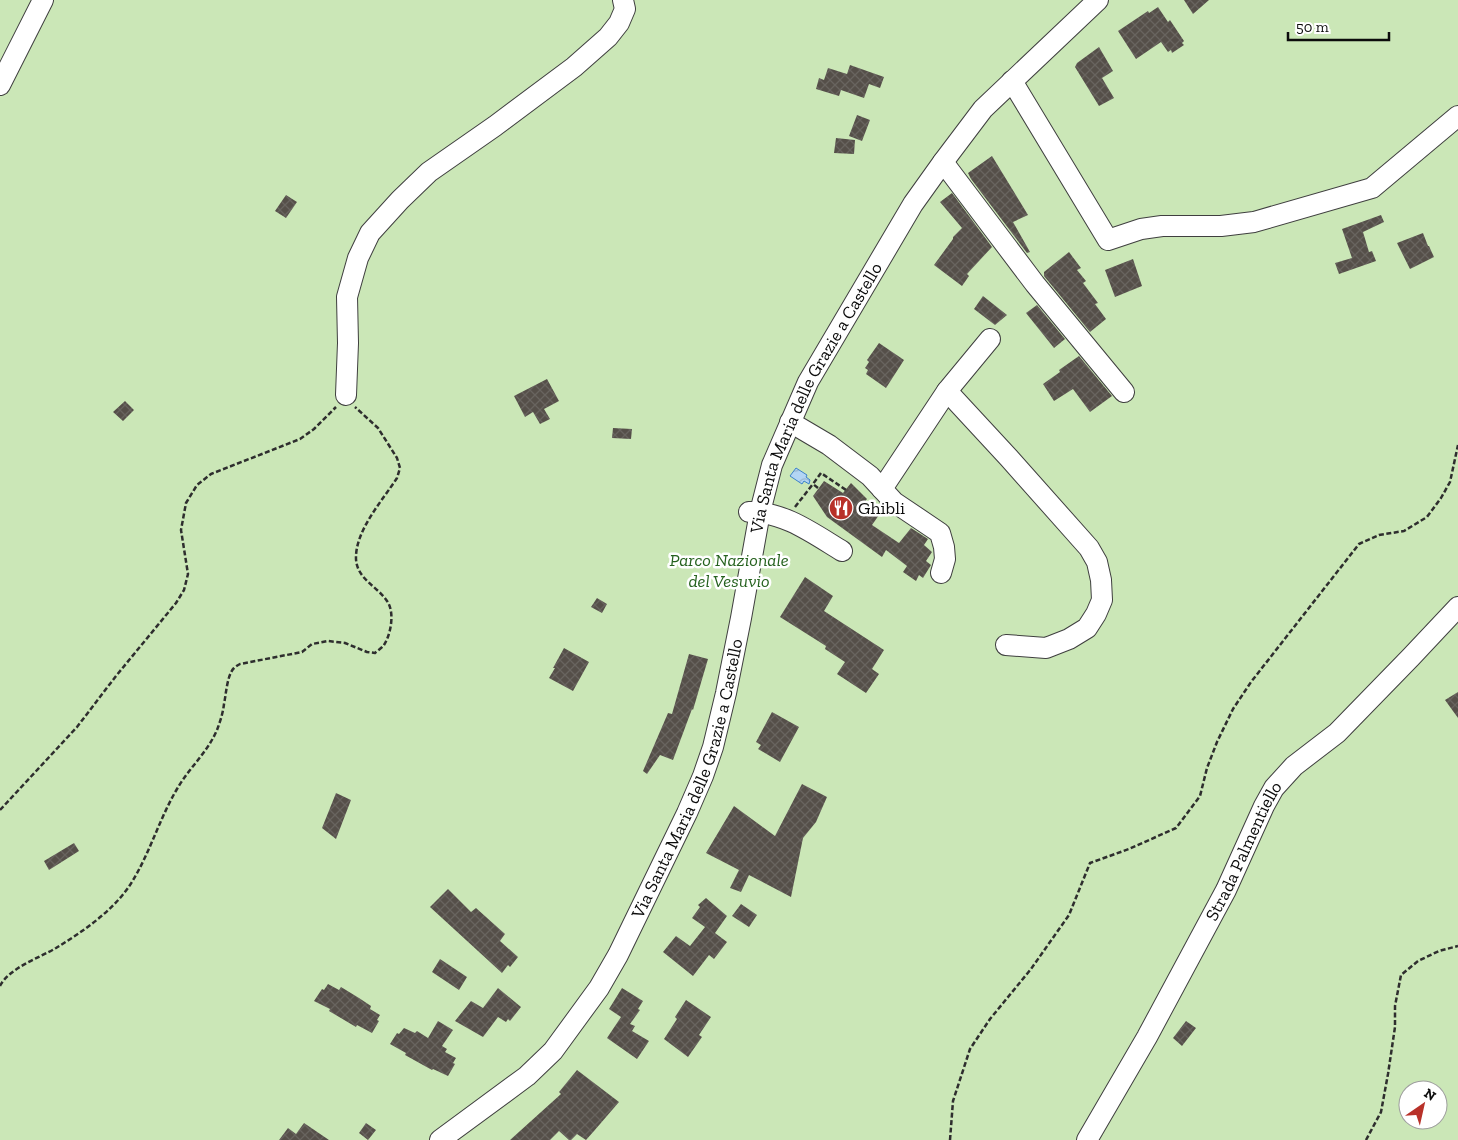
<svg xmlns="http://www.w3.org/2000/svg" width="1458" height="1140" viewBox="0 0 1458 1140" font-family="'Zilla Slab',serif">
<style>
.park{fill:#cbe7b7;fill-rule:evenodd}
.water{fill:url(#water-waves);stroke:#3c82c9}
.building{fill:url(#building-cross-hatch)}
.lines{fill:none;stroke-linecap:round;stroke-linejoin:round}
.minor-casing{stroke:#3f3f3f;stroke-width:22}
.path{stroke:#2e2e2e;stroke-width:2.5;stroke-dasharray:5 2.5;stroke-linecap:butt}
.minor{stroke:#fff;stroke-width:20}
.labels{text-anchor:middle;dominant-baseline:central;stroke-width:5;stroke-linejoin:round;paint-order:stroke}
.street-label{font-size:18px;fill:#0c0c0c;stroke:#fff}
.poi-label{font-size:18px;fill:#0c0c0c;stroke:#fff;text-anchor:start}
.park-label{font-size:18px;font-style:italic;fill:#26621f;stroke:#fff}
</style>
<defs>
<pattern id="water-waves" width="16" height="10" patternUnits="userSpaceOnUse" patternTransform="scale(1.25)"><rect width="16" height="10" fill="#b3d5f4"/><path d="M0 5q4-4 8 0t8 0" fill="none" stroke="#99b6d0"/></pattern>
<pattern id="building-cross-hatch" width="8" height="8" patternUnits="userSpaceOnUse" patternTransform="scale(1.25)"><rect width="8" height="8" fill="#554f49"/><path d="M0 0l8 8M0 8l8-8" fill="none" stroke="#68645f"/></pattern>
</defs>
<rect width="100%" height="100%" fill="#fefdec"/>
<path class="park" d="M0,0h1458v1140h-1458zM1408,1090h30v30h-30z"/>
<path class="water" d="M796,468l11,7 -1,2 4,3 -1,4 -5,-3 -2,3 -12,-8z"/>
<path class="building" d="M1184,0h25l-16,14z
M1158,7l10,15 2,-2 14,21 -2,2 2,2 -12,8 -1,-3 -3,2 -7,-10 -25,17 -18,-28 30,-20 1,2z
M1099,47l14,24 -11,7 12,20 -15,8 -24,-39 2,-4z
M850,65l34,12 -4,11 -11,-4 -5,14 -23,-8 -2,6 -23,-7 3,-11 5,2 4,-12 19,6z
M857,115l13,5 -8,21 -13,-5z
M836,138l19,2 -1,14 -20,-1z
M992,156l36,59 -15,7 17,30 -3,1 -56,-74 -3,-6z
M952,193l40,54 -25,27 2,2 -7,10 -28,-21 19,-26v-2l9,-9 -22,-26z
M286,195l11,7 -11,16 -11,-7z
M1381,215l3,7 -21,10 6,20 3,-1 4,10 -37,13 -4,-11 17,-5 -10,-29z
M1423,233l5,13h1l5,11 -24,12 -13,-26z
M1069,252l12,16 -4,2 9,11 -3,2 15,20 -3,1 11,15 -16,13 -46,-56v-4z
M1133,259l9,27 -27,11 -10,-27z
M983,296l24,19 -12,10 -21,-16z
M1037,305l28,34 -11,9 -28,-35z
M879,343l25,17 -18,28 -20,-14 2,-4 -3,-2 4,-6 -2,-2z
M1079,356l33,40 -22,16 -17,-23 -19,12 -11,-17 17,-12 -1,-2z
M547,379l12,22 -15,8 6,10 -10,5 -7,-12 -8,5 -11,-21z
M125,401l9,9 -11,11 -10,-9z
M613,428l19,1 -1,10 -19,-1z
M824,481l19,12 8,-10 16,16 -4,5 16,11 -7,10 27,18 12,-15 17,11 -4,6 8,7 -6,9 5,4 -8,13 -4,-3 -3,6 -13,-9 4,-6 -21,-16 -4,7 -55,-40 -14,-21z
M805,577l28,19 -9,15 60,39 -12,19 7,5 -13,19 -29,-19 8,-12 -20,-13 1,-3 -46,-29z
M597,598l10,6 -5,9 -11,-6z
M564,648l25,14 -16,29 -24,-13 6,-10h-2z
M689,654l19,5 -15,51 -1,-1 -19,51 -13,-5 -13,19 -4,-3 25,-58 4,1z
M1458,692v26l-13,-18z
M772,712l27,15 -19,35 -22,-13 3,-4 -5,-3z
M802,784l25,13 -11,25 -13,16 -12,59 -42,-22 -8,17 -11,-4 9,-18 -33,-17 28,-47 41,30z
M336,793l15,7 -15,39 -14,-11z
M74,843l5,8 -30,19 -5,-9z
M448,889l23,23 5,-4 29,26 -5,7 18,16 -8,10 -2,-2 -6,8 -72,-66z
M706,898l21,18 -12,17 12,9 -13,17 -5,-4 -16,21 -30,-24 13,-16 14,10 15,-19 -13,-9 8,-11 -2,-2z
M741,904l16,11 -8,12 -17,-11z
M440,959l27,18 -8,13 -27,-18z
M328,984l11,6 2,-3 18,11 12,8 -1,3 10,6 -3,5 2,1 -7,12 -15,-8 -1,2 -27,-16 1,-2 -16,-8 8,-12 2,1z
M498,988l23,19 -11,14 -2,-2 -2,3 -8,-5 -15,20 -28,-16 16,-20 12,7z
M622,988l21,13 -5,8 2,1 -10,14 5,2 -3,5 17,10 -12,18 -30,-21 14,-21 -12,-8z
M686,1000l25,17 -12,18 3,2 -14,20 -24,-18 13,-20 -2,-2z
M438,1021l15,9 -11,16 5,3 -2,3 11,6 -3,5 2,1 -7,12 -15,-7 -1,1 -27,-15 1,-2 -16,-9 7,-11 2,1 5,-6 11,5 2,-2 11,7z
M1186,1021l10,7 -14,18 -9,-8z
M577,1070l42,32 -25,29 -8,9 -9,-6 -6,6h-2l-10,-9 -9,9h-40l51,-46 -2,-2z
M304,1123l25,17h-50l9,-12 8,6z
M366,1123l10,7 -8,10 -9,-7z"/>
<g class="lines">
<g class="minor-casing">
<g id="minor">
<path d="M1012,81l96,159 33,-11 21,-3h59l33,-4 118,-34 86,-72"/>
<path d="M0,85l43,-85"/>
<path d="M943,162l92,122 89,108"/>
<path d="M947,391l62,67 80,90 8,14 4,18 1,20 -6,14 -9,14 -18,11 -23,9 -40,-3"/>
<path d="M346,395l2,-52 -1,-46 11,-39 12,-25 30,-33 29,-28 66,-46 79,-59 34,-30 11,-14 6,-14 -2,-9"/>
<path d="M790,422l39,23 41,31 24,26 46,31 4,14 1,12 -4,14"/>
<path d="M882,489l65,-98 43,-52"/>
<path d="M749,512c34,-1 65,22 93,39"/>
<path id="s1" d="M440,1140l87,-64 26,-25 46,-63 19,-33 69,-142 16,-37 10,-29 13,-54 15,-75 19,-106 12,-47 36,-83 105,-178 30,-42 40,-53 115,-109"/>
<path id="s2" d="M1087,1140l60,-103 79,-147 38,-84 10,-18 20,-22 43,-33 74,-76 47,-50"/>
</g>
</g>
<path class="path" d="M818,488l-5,-4 8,-11 25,17
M795,507l18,-23
M0,810l77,-83 39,-51 60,-73 8,-13 4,-16 -7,-44 5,-27 11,-18 14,-11 89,-35 14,-10 22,-22
M0,986c9,-18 39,-28 56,-38 26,-16 54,-35 72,-60 21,-31 30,-67 49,-99 12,-21 30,-36 40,-59 3,-8 6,-17 7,-26 2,-9 3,-29 10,-36 2,-2 4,-3 6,-4l62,-12 10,-8 16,-3 17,2 22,9 8,1c3,-3 7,-5 9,-8 7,-11 11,-33 3,-44 -10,-15 -30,-22 -31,-42 -1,-28 26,-58 41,-81l3,-10 -3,-10 -19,-30 -23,-21
M950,1140l3,-39 17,-52 20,-30 41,-50 38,-54 21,-52 39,-14 47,-21 24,-32 7,-28 10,-26 16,-33 18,-27 108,-138 20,-9 25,-4 23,-14 14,-19 9,-16 8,-37
M1366,1140l15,-28 7,-38 7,-47v-21l6,-31 17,-14 21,-10 19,-5"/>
<use href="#minor" class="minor"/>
</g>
<defs>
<g id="restaurant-disc" transform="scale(1.25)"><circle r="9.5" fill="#b83129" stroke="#fff"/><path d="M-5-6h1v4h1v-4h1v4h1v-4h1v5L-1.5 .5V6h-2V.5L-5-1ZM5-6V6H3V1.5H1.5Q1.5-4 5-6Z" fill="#fff"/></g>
</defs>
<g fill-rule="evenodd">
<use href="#restaurant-disc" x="841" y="508"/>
</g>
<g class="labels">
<g class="street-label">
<text stroke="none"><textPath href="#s1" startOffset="856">Via Santa Maria delle Grazie a Castello</textPath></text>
<text stroke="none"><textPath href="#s1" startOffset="451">Via Santa Maria delle Grazie a Castello</textPath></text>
<text stroke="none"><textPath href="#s2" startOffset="329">Strada Palmentiello</textPath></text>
</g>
<g class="poi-label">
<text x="858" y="508">Ghibli</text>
</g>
<g class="park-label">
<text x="729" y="560">Parco Nazionale<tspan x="729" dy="21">del Vesuvio</tspan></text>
</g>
</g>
<g transform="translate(1423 1105) rotate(34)"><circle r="24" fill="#ffffff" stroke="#9e9e9e"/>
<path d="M0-4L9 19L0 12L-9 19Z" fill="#b83129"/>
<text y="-8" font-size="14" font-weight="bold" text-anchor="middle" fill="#0c0c0c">N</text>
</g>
<path d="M1288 32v8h101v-8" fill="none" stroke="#0c0c0c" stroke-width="2.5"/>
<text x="1296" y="32" font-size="15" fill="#0c0c0c" stroke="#ffffff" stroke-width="4" paint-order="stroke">50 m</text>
</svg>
